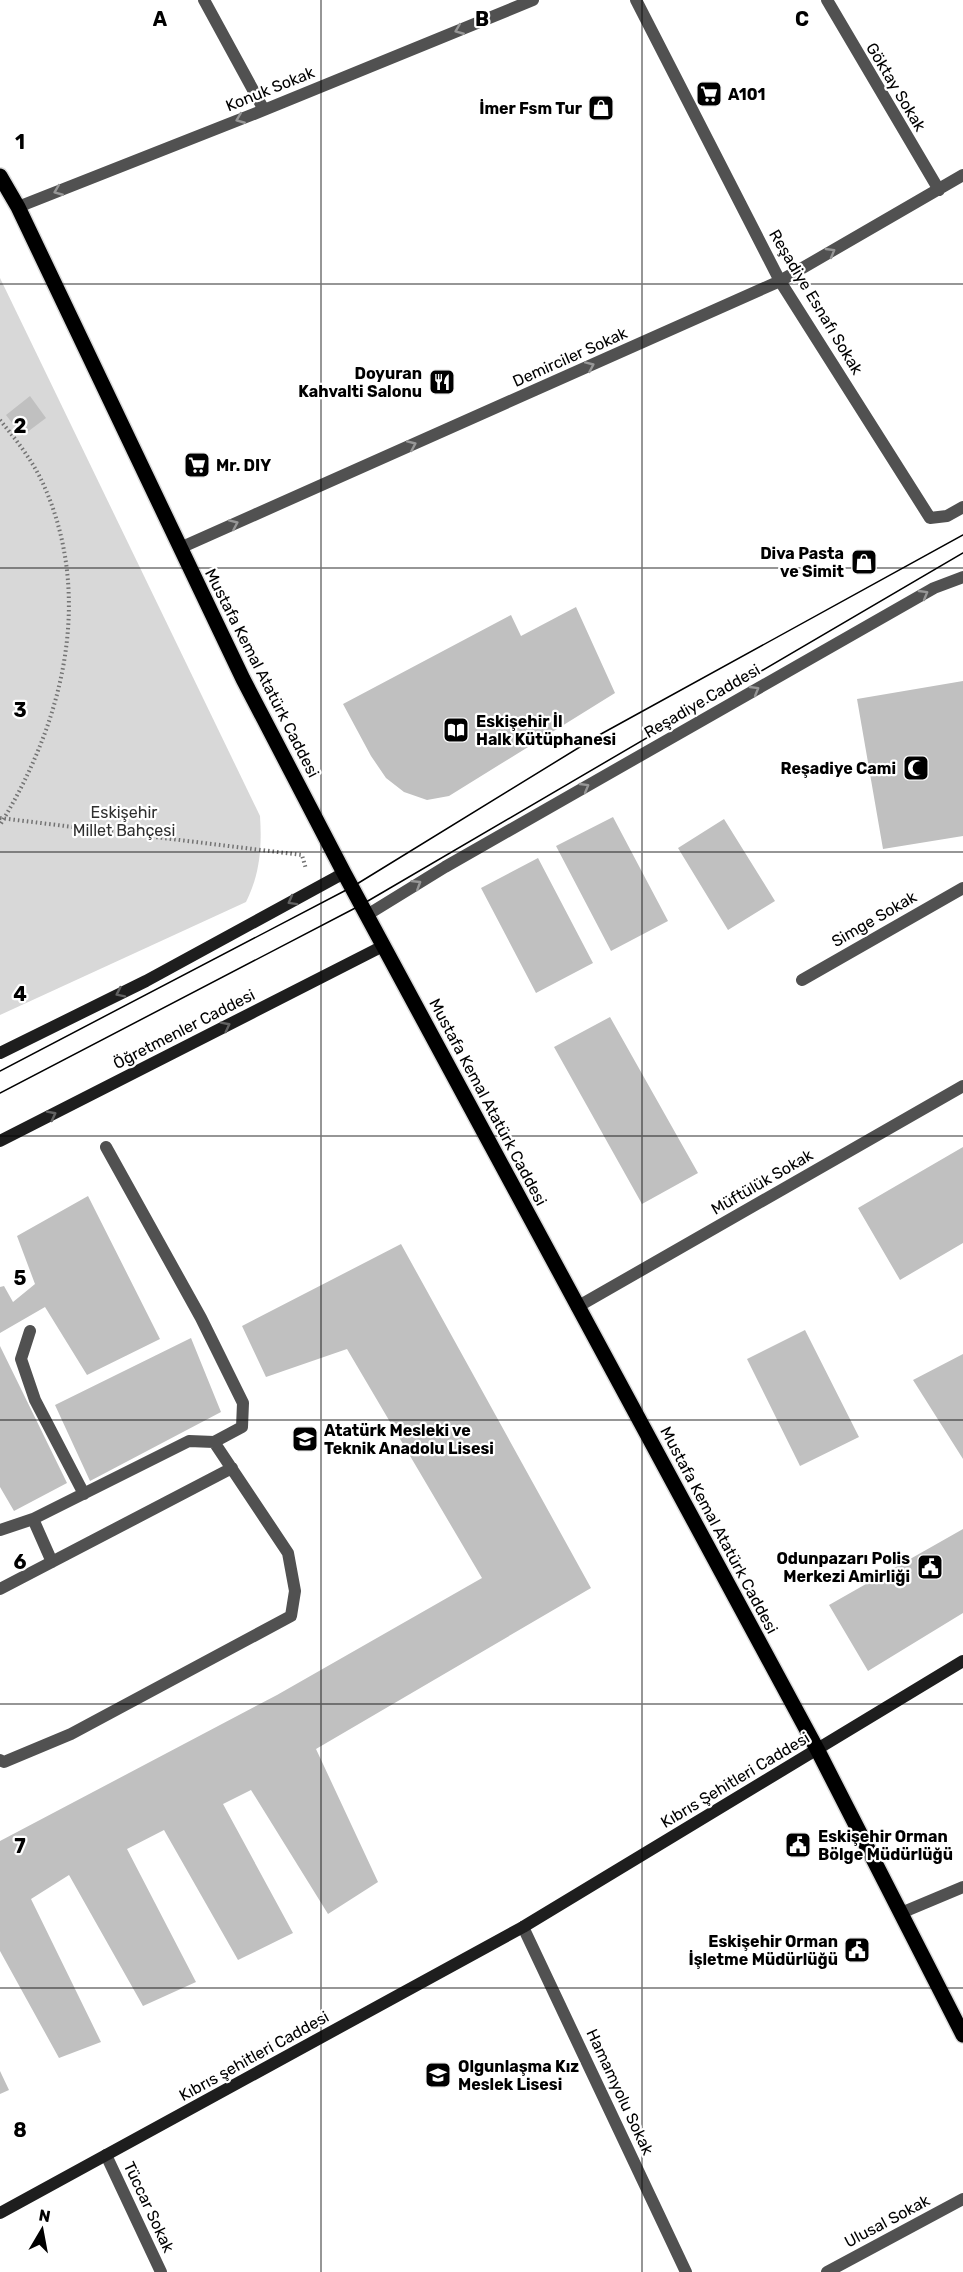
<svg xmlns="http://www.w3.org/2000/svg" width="963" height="2272" viewBox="0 0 963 2272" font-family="Rubik,sans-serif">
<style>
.green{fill:#d8d8d8}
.building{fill:#c0c0c0}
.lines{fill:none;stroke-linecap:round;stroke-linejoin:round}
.primary-casing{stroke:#dbdbdb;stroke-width:18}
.path{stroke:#737373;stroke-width:4;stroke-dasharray:1.5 3;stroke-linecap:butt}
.service{stroke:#515151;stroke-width:12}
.minor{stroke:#515151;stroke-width:12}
.secondary{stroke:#1e1e1e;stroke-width:12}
.primary{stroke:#000;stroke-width:15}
.tram{stroke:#000;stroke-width:1.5}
.oneway{stroke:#979797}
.oneway2{stroke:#626262}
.grid{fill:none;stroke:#000;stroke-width:1.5;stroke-opacity:0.55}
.labels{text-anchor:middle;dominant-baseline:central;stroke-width:4.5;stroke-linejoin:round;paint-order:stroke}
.street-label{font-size:16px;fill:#000;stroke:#fff}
.poi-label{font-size:16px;font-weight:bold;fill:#000;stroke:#fff;text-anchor:start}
.park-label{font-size:16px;fill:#2f2f2f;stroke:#fff}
.grid-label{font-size:20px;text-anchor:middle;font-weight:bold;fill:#000;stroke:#fff;stroke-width:4.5;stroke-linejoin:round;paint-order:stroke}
</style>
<rect width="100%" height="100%" fill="#fff"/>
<path class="green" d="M0,278l260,538c2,31 0,58 -14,86l-246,113z"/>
<path class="building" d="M30,396l16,22 -24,18 -16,-21z
M576,607l39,86 -166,103 -22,4 -23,-8 -18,-14 -15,-22 -28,-52 168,-89 10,21z
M963,681v155l-80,13 -26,-150z
M613,817l55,104 -57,30 -55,-105z
M724,819l51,82 -47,29 -50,-82z
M538,858l55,105 -57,30 -55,-105z
M610,1017l88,156 -56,31 -88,-157z
M963,1147v96l-63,37 -42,-72z
M88,1196l72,143 -73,36 -42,-68 -45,26v-46l4,-1 9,16 22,-18 -18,-48z
M401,1244l190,344 -275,161 62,133 -50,32 -77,-124 -28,14 70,129 -55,27 -74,-130 -37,19 69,133 -53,24 -74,-131 -38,24 70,143 -42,16 -59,-107v-110l277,-146 205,-117 -135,-229 -81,28 -24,-51z
M805,1330l54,107 -59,29 -53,-107z
M191,1338l30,74 -131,69 -35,-76z
M0,1346l67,137 -53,28 -14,-24z
M963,1354v105l-50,-79z
M963,1529v84l-95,58 -39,-66z
M0,2071l9,19 -9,4z"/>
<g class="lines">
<g class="primary-casing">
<path id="primary" d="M0,176l18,31 225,472 101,194 473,876 146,286"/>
</g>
<path class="path" d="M0,420c17,21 34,42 45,68 49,113 17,236 -45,337
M0,818l302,37 4,14"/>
<path class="service" d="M106,1147l95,171 42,85 -1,24 -28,15
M30,1331l-9,28 14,41 49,94
M33,1519l19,43
M0,1530l33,-11 156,-78 25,1 74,111 7,38 -4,25 -220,118 -67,28 -4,-2
M0,1589l232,-121"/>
<path class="minor" d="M204,0l60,110
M636,0l144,281 150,237 17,-2 16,-9
M827,0l112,190
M18,207l246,-97 269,-110
M180,548l600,-267 183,-106
M367,915l78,-48 489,-279 29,-11
M802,980l161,-92
M577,1307l386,-221
M901,1913l62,-26
M523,1927l163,345
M106,2155l55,117
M827,2272l136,-73"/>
<path class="secondary" d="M0,1053l146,-72 198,-108
M0,1141l383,-195
M0,2213l523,-286 440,-266"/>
<use href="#primary" class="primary"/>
<path class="tram" d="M0,1071l352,-184 249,-153 362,-199
M0,1093l361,-188 602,-352"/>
</g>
<defs><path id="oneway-chevron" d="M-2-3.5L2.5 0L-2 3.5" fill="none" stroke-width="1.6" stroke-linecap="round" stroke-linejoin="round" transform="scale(1.5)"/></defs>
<g class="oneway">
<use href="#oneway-chevron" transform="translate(459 30) rotate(158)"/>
<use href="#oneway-chevron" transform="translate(240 119) rotate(158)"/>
<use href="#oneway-chevron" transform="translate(58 191) rotate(158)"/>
<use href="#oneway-chevron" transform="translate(831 252) rotate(-30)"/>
<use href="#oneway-chevron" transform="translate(590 366) rotate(-24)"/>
<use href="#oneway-chevron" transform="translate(412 445) rotate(-24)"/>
<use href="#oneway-chevron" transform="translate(234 524) rotate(-24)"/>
<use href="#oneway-chevron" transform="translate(924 594) rotate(-30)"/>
<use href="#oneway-chevron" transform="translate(755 690) rotate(-30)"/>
<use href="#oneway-chevron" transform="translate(585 787) rotate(-30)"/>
<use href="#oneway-chevron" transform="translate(417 884) rotate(-32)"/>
</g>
<g class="oneway2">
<use href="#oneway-chevron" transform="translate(292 901) rotate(151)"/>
<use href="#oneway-chevron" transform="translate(120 993) rotate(154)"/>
<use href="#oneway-chevron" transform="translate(226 1026) rotate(-27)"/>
<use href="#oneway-chevron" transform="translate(52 1115) rotate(-27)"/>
</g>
<path class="grid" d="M321,0v2272M642,0v2272M0,284h963M0,568h963M0,852h963M0,1136h963M0,1420h963M0,1704h963M0,1988h963"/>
<defs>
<g id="supermarket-square" transform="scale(1.35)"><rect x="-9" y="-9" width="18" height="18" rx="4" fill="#000" stroke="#fff"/><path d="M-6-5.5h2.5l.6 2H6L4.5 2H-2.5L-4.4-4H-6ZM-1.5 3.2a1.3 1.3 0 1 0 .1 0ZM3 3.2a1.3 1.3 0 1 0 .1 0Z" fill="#fff"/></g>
<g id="shop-square" transform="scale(1.35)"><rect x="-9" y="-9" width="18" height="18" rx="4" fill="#000" stroke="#fff"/><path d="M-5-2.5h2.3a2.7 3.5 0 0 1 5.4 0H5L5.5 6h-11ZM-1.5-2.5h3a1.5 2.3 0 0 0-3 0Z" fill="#fff"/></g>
<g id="restaurant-square" transform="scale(1.35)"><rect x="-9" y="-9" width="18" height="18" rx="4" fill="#000" stroke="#fff"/><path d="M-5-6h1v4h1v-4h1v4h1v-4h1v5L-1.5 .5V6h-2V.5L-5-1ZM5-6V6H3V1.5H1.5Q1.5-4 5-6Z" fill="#fff"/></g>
<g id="library-square" transform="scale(1.35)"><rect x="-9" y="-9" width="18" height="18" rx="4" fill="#000" stroke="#fff"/><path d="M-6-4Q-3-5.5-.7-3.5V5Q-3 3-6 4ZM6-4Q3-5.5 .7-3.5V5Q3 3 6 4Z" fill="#fff"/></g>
<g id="mosque-square" transform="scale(1.35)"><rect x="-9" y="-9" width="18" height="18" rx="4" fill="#000" stroke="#fff"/><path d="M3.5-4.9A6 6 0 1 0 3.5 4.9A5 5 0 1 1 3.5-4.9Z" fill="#fff"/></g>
<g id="school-square" transform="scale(1.35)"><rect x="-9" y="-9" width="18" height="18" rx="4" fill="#000" stroke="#fff"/><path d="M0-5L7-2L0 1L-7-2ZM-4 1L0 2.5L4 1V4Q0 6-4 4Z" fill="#fff"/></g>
<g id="civic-square" transform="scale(1.35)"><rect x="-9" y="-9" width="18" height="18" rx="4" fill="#000" stroke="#fff"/><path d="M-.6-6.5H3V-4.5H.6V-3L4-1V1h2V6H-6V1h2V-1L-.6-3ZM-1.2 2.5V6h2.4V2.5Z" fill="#fff"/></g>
</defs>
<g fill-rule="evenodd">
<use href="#supermarket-square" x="709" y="94"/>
<use href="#shop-square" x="601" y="108"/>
<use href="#restaurant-square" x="442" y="382"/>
<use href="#supermarket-square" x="197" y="465"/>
<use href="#shop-square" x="864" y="562"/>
<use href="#library-square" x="456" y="730"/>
<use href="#mosque-square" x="916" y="768"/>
<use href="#school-square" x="305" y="1439"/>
<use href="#civic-square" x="930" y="1567"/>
<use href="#civic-square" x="798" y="1845"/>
<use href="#civic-square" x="857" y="1950"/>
<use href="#school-square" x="438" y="2075"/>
</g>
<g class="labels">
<g class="street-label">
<text transform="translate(896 87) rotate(59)">Göktay Sokak</text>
<text transform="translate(270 89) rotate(-22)">Konuk Sokak</text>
<text transform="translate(816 302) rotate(59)">Reşadiye Esnafı Sokak</text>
<text transform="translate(570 357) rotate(-24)">Demirciler Sokak</text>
<text transform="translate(262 673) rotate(63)">Mustafa Kemal Atatürk Caddesi</text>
<text transform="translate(702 701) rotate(-30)">Reşadiye Caddesi</text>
<text transform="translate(874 919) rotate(-30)">Simge Sokak</text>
<text transform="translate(184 1029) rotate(-27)">Öğretmenler Caddesi</text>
<text transform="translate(488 1102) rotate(62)">Mustafa Kemal Atatürk Caddesi</text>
<text transform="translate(762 1182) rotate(-30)">Müftülük Sokak</text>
<text transform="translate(719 1530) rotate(62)">Mustafa Kemal Atatürk Caddesi</text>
<text transform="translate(735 1780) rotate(-31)">Kıbrıs Şehitleri Caddesi</text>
<text transform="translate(254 2056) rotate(-29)">Kıbrıs şehitleri Caddesi</text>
<text transform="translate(620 2092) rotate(65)">Hamamyolu Sokak</text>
<text transform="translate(149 2207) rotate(65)">Tüccar Sokak</text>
<text transform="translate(887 2221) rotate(-28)">Ulusal Sokak</text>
</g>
<g class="poi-label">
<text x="728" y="94">A101</text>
<text x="582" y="108" text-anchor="end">İmer Fsm Tur</text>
<text x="422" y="373" text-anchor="end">Doyuran<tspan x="422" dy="18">Kahvalti Salonu</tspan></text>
<text x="216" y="465">Mr. DIY</text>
<text x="844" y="553" text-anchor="end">Diva Pasta<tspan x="844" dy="18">ve Simit</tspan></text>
<text x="476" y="721">Eskişehir İl<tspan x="476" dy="18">Halk Kütüphanesi</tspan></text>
<text x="896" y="768" text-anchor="end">Reşadiye Cami</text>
<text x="324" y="1430">Atatürk Mesleki ve<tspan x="324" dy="18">Teknik Anadolu Lisesi</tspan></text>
<text x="910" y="1558" text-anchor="end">Odunpazarı Polis<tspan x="910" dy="18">Merkezi Amirliği</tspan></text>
<text x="818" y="1836">Eskişehir Orman<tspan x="818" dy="18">Bölge Müdürlüğü</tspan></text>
<text x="838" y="1941" text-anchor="end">Eskişehir Orman<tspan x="838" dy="18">İşletme Müdürlüğü</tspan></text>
<text x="458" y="2066">Olgunlaşma Kız<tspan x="458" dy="18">Meslek Lisesi</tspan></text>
</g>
<g class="park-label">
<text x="124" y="812">Eskişehir<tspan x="124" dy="18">Millet Bahçesi</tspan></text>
</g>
</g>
<g class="grid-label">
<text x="160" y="26">A</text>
<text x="482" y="26">B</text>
<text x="802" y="26">C</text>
<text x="20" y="149">1</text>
<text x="20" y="433">2</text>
<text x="20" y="717">3</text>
<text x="20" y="1001">4</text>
<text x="20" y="1285">5</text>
<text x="20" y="1569">6</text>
<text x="20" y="1853">7</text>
<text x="20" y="2137">8</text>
</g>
<g transform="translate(42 2230) rotate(10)" stroke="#ffffff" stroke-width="4.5" paint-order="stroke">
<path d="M0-4.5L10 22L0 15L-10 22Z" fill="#000000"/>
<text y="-9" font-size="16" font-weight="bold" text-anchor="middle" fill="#000000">N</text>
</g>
</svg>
